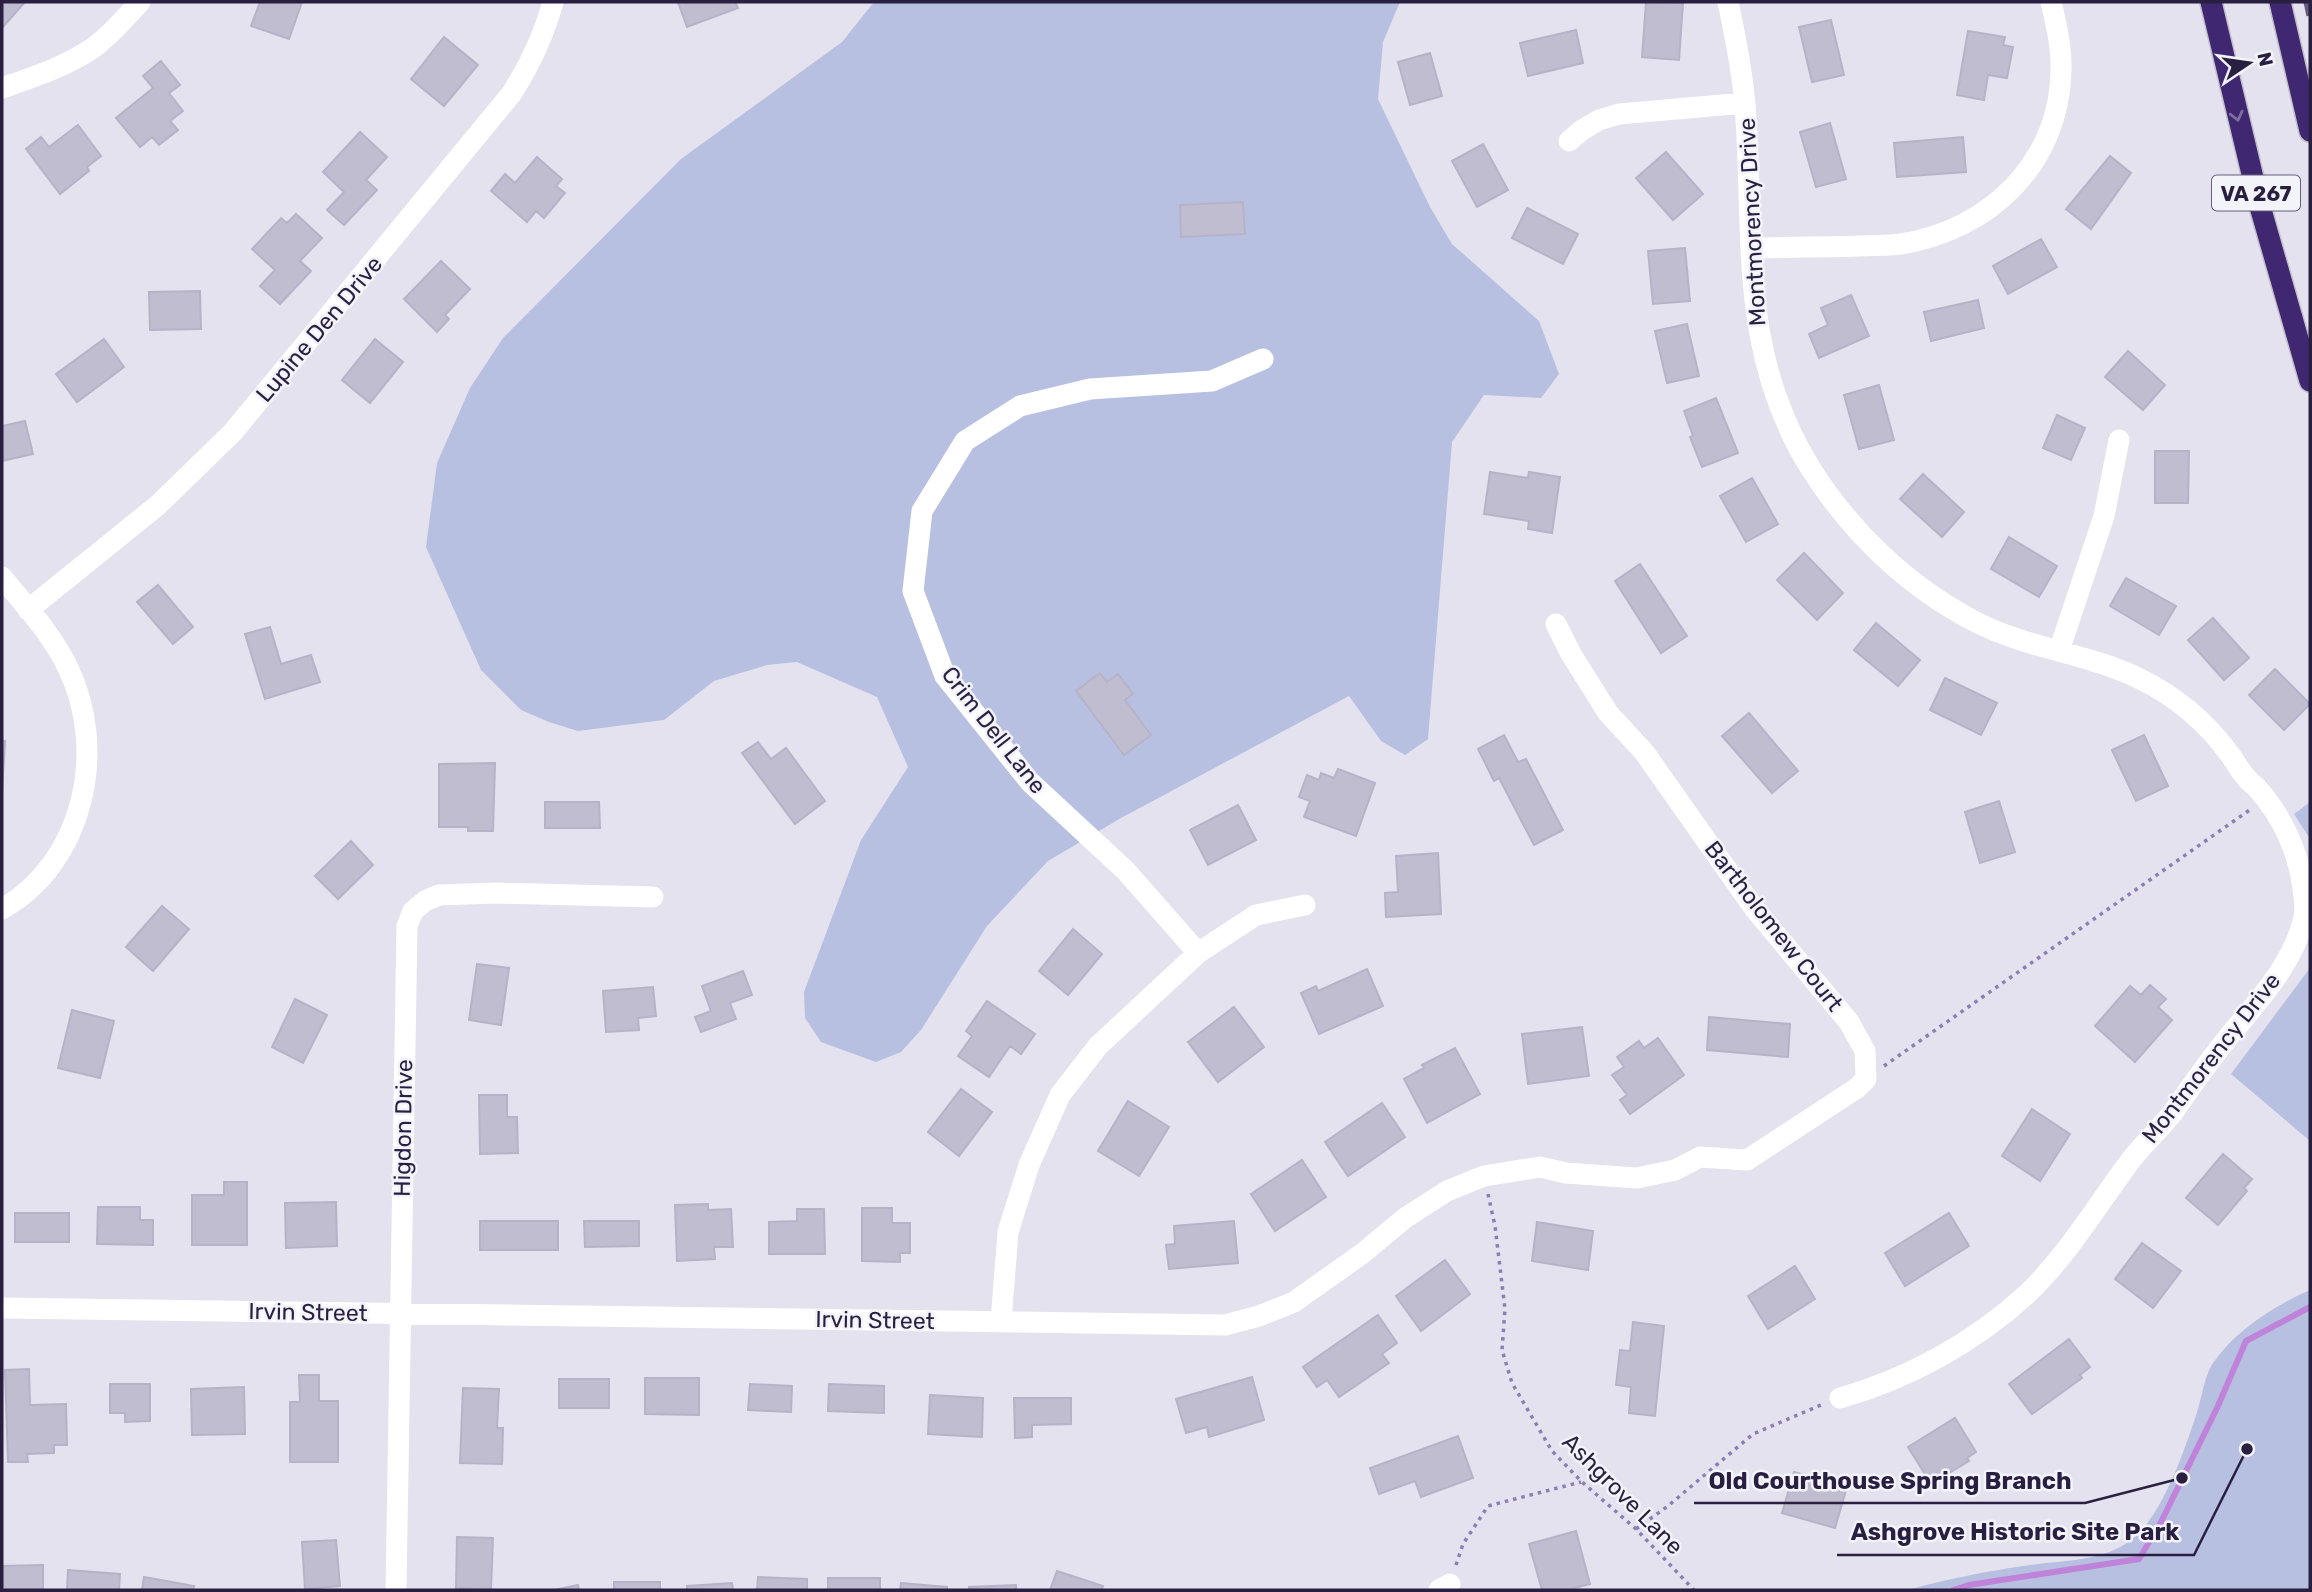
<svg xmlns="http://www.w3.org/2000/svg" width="2312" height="1592" viewBox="0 0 2312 1592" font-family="Rubik,sans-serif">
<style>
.green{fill:#b8c0e2}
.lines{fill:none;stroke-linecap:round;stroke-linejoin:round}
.stream{stroke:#bf83d9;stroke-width:6}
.building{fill:#bfbdcf;stroke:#b6b3c8;stroke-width:2}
.highway-casing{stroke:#c3c0ca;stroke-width:24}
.path{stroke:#8b7eb5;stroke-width:3.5;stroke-dasharray:3.5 5;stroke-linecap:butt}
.street{stroke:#fff;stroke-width:21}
.highway{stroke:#402771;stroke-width:21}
.rail{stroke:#635a7d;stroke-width:5;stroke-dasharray:14 7;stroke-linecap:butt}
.oneway{stroke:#7f6ea1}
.labels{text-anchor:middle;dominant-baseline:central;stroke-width:5;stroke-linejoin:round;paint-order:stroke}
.shield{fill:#f3f3fa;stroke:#665f78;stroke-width:2}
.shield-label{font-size:21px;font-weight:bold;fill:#291f41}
.street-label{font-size:23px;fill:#291f41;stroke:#f3f3fa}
.leader{fill:none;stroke:#291f41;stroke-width:2.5}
.callout-dot{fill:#291f41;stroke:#f3f3fa;stroke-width:2.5}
.callout-label{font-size:24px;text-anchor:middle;font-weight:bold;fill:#291f41;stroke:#f3f3fa;stroke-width:5;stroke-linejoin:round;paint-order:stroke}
</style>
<rect width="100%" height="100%" fill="#e3e2ee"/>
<path class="green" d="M874,2h526l-17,40 -5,57 52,108 22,37 87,77 20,53 -18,24 -57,-3 -32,47 -24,297 -23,16 -24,-14 -32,-45 -228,122 -73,43 -61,65 -66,104 -20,22 -25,10 -55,-20 -16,-24 -1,-26 57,-152 47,-73 -31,-70 -80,-35 -30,3 -53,16 -50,39 -86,11 -29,-9 -28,-12 -40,-40 -55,-123 11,-84 33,-75 33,-50 178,-179 161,-117z
M2310,802v37l-16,-25z
M2310,968v173l-79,-67z
M2310,1290v300h-402c38,-11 76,-18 115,-24 36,-6 78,-3 108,-26 32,-24 55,-94 67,-131 4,-14 7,-34 15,-46 23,-33 61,-57 97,-73z"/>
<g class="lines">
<path class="stream" d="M1953,1590l16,-5 170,-26 21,-35 57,-116 29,-67 64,-34"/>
</g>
<path class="building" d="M2,2h23l-23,26z
M260,2h42l-13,37 -38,-13z
M678,2h57l3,6 -51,19z
M1646,2l37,1 -4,57 -37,-3z
M1831,20l13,55 -32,7 -13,-55z
M1576,30l7,33 -55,13 -8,-33z
M1968,31l37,6 -2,8 10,2 -6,31 -19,-3 -4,25 -27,-5z
M444,37l34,28 -34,41 -33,-27z
M1430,53l12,43 -32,9 -12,-43z
M161,61l19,24 -11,8 14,18 -13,10 8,9 -19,15 -7,-8 -12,10 -24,-29 37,-30 -10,-12z
M1830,123l16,56 -30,8 -16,-55z
M78,125l23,31 -14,11 2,4 -29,23 -34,-45 15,-12 8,10z
M360,132l27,25 -21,23 11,10 -33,35 -17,-15 17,-18 -21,-20z
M1963,137l3,35 -69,5 -3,-34z
M1483,144l25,46 -31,17 -25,-46z
M1666,152l37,42 -30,26 -37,-42z
M2110,156l21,17 -40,56 -25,-20z
M537,157l25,22 -6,7 9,7 -21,25 -8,-7 -9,11 -36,-31 14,-17 10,9z
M1243,202l2,32 -64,3 -1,-32z
M1527,208l51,26 -15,30 -51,-26z
M296,214l26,24 -22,23 11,10 -31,33 -20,-18 15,-16 -23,-21 29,-31 6,5z
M2041,239l16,28 -49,27 -15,-28z
M1685,248l5,53 -37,3 -5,-53z
M441,261l29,28 -25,26 4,4 -12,13 -33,-33z
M200,291l1,38 -51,1 -1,-38z
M1851,295l18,41 -50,22 -10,-24 19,-9 -7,-17z
M1978,300l6,28 -53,13 -7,-29z
M1687,324l12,52 -32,7 -12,-52z
M104,339l20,28 -47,35 -21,-28z
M375,339l28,23 -33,41 -28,-23z
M2128,351l37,34 -22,25 -38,-33z
M1879,385l15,55 -35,9 -15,-54z
M1716,398l22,55 -36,14 -12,-30 3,-1 -9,-25z
M2057,415l28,13 -14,32 -28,-12z
M25,421l8,33 -31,7v-35z
M2155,451h34l-1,52h-33z
M1490,472l38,6 1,-6 31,5 -8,56 -24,-4 1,-8 -45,-7z
M1923,474l41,38 -22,25 -42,-38z
M1752,478l26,46 -32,18 -26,-46z
M2009,537l48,29 -18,31 -48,-28z
M1804,553l39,40 -26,27 -40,-40z
M1640,564l47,72 -26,17 -46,-72z
M2126,578l50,28 -17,29 -49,-29z
M158,585l35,42 -20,17 -36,-42z
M2213,618l36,40 -25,22 -36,-40z
M1876,623l44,37 -22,26 -44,-36z
M270,627l11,37 30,-9 9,27 -55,17 -20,-65z
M2275,669l35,35 -26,26 -35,-35z
M1100,673l7,9 11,-8 15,20 -8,6 26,35 -27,20 -48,-64z
M1945,678l52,25 -16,32 -51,-25z
M1749,713l49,58 -26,22 -50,-57z
M1504,735l14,27 8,-3 37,71 -29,15 -35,-67 -5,3 -16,-32z
M2144,735l24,51 -32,15 -24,-51z
M2,741h3l-3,52z
M758,742l13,17 15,-11 39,53 -30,23 -53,-71z
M495,763l-2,68h-25v-4h-29v-63z
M1338,769l37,14 -19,53 -52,-19 6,-16 -11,-4 8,-22 12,5 2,-7 13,5z
M1999,801l16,51 -35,11 -15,-51z
M545,802h54l1,26h-55z
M1238,805l18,35 -48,25 -18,-35z
M351,841l22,24 -35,34 -23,-23z
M1438,853l3,61 -55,3 -1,-24 13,-1 -2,-36z
M162,906l27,23 -36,42 -27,-24z
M1073,929l29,25 -34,41 -29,-24z
M477,964l32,4 -8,57 -32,-5z
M1367,969l16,37 -64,28 -18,-41 15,-7 2,5z
M743,971l9,24 -22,8 6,16 -35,13 -6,-15 16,-6 -9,-25z
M2150,985l16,14 -8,8 14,13 -37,42 -40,-36 35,-40 11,9z
M653,987l3,29 -18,2 1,12 -33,2 -3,-41z
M295,999l32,16 -24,48 -31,-16z
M987,1001l48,33 -14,20 -11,-8 -21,31 -31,-21 14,-20 -6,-5z
M1234,1007l30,40 -46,35 -30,-40z
M72,1010l42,11 -14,57 -42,-10z
M1709,1017l81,7 -2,33 -81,-7z
M1582,1027l7,49 -61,8 -6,-50z
M1658,1038l26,37 -54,39 -10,-14 7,-5 -15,-20 12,-8 -7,-10 22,-16 5,7z
M1455,1048l25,46 -53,29 -23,-44 20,-11 -2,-3z
M961,1089l31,23 -33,44 -31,-24z
M479,1095h28v22h10l1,36 -38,1z
M1128,1101l41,26 -30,49 -41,-25z
M1382,1103l23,34 -57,39 -23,-34z
M2032,1109l38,25 -30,47 -38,-25z
M2223,1154l29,25 -8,9 3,3 -29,34 -32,-27z
M1302,1160l24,37 -51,34 -24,-37z
M224,1182h23v63h-55v-50h32z
M336,1202l1,44 -51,2 -1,-45z
M708,1204v6l23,-1 2,38h-19l1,12 -38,2 -2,-56z
M98,1207h42v13h13v25l-56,-1z
M862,1208h30v15h18v30h-10v9l-38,-1z
M797,1209h27l1,45h-56v-32l28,-1z
M15,1213h54v29h-54z
M1949,1213l20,33 -64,40 -20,-33z
M480,1221h78v29h-78z
M584,1221h55v25l-54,1z
M1234,1221l4,42 -69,6 -3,-24 9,-1 -1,-18z
M1537,1222l56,9 -5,39 -56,-9z
M2142,1243l39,28 -28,37 -38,-29z
M1445,1260l25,34 -49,37 -25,-35z
M1795,1266l20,33 -47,30 -20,-33z
M1378,1315l19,28 -15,11 7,9 -50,34 -12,-17 -10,7 -14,-20z
M1633,1322l31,4 -9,90 -26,-3 2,-26 -15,-2 4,-35 10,1z
M2069,1339l21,28 -10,8 2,3 -50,36 -23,-30z
M29,1369l1,36 36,-1 1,41h-13v8l-27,1 1,8h-20l-3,-92z
M299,1375h20v26h19v61h-48v-60h10z
M1252,1377l12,43 -55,17 -2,-10 -21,6 -10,-34z
M645,1378h54v37l-54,-1z
M559,1379h50v29h-50z
M110,1384h40v37l-25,1v-9h-15z
M750,1384l42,2 -1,26 -43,-2z
M829,1384l55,2v27l-56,-2z
M244,1387l1,47 -53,1 -1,-46z
M463,1388l36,1 -2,39h6l-1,36 -42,-1z
M930,1395l53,3 -1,39 -54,-3z
M1014,1398h57v26l-39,1v12l-17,1z
M1955,1418l21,34 -9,6 2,3 -38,23 -23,-37z
M1458,1436l15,42 -52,19 -6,-16 -36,13 -9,-26z
M1794,1472l53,15 -12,41 -53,-15z
M1576,1531l14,53 -23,6h-25l-13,-46z
M457,1537l36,1 -2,51 -35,-1z
M336,1540l4,46 -35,3 -3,-47z
M43,1565v25h-41v-24z
M68,1570l52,4 -1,16h-52z
M1057,1571l46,15 -2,4h-51z
M144,1577l50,9 -1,4h-51z
M758,1577l49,2v11h-50z
M828,1578h52v12h-52z
M614,1582h46v8h-46z
M732,1583l1,7h-46v-4z
M901,1583l46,4v3h-47z
M578,1585l1,5h-25z
M1016,1585v5h-47v-3z"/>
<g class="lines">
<g class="highway-casing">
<path id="highway" d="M2211,2l48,201 51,178
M2280,2l30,129"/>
</g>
<path class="path" d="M1884,1066l367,-257
M1488,1194l7,32 10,83 -3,41 10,33 40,68 30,31 54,47 58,61
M1636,1529l32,-23 85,-72 68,-29
M1456,1565l7,-21 25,-38 93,-24"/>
<path class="street" d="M1728,2c7,33 14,67 17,102 10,130 -8,247 66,365 40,63 96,117 163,152 53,28 115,32 168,59 33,16 64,42 86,72 6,7 10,16 16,23 7,9 5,5 13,13 25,28 42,64 46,101 1,9 3,19 1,28 -10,46 -45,83 -74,118 -20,25 -38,50 -56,76 -13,17 -30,32 -43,49 -34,45 -63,95 -104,134 -52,48 -119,85 -187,104
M2,88c31,-11 63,-21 91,-40 18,-13 32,-30 47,-46
M1569,141l13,-11 17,-10 20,-6 126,-11
M1751,248c36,-1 72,-1 107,-2 14,-1 29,0 43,-2 89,-14 158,-81 160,-173 1,-24 -5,-47 -10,-69
M2,577c24,30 50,57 66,91 40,82 16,195 -66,241
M28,610l130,-105 75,-73 279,-339c19,-30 32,-58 41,-91
M2059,651l45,-135 15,-76
M1198,953l-72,-82 -96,-89 -85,-106 -32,-85 9,-80 43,-70 55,-35 70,-17 122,-8 51,-22
M2,1308l1223,17 34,-9 35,-14 69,-49 42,-35 42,-27 37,-15 56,-9 26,6 71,5 38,-8 25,-13 47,3 110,-72 9,-9 -1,-28 -16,-29 -95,-114 -110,-156 -36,-39 -37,-59 -15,-30
M1001,1321l7,-89 21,-67 31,-70 38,-49 100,-93 58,-38 49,-10
M396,1590l11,-664 6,-15 12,-10 14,-6 56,-2 158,4
M1439,1590l11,-6"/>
<use href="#highway" class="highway"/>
<path class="rail" d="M2306,2l4,19"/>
</g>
<defs><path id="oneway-chevron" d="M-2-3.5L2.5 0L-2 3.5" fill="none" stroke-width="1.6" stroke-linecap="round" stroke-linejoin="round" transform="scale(1.75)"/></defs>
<use class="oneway" href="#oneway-chevron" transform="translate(2237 116) rotate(76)"/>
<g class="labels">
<rect class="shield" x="2212" y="175.5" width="88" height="35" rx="5"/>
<g class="shield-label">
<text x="2256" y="193">VA 267</text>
</g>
<g class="street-label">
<text transform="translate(1752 222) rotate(-93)">Montmorency Drive</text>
<text transform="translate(319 329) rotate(-50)">Lupine Den Drive</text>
<text transform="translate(994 730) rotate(52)">Crim Dell Lane</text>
<text transform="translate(1774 926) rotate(52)">Bartholomew Court</text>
<text transform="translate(2211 1058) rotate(-52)">Montmorency Drive</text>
<text transform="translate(403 1128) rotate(-89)">Higdon Drive</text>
<text transform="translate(308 1312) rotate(1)">Irvin Street</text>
<text transform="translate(875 1320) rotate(1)">Irvin Street</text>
<text transform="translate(1623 1494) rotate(45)">Ashgrove Lane</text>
</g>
</g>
<path class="leader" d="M2182 1478L2085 1503H1694M2247 1449L2194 1555H1837"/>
<g class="callout-dot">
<circle cx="2182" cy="1478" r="7"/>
<circle cx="2247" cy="1449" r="7"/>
</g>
<g class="callout-label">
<text x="1890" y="1489">Old Courthouse Spring Branch</text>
<text x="2015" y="1540">Ashgrove Historic Site Park</text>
</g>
<rect width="2312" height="1592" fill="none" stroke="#291f41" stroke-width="7"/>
<g transform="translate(2249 63) rotate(77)" stroke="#f3f3fa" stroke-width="5" paint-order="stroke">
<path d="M0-5L12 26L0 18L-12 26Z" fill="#291f41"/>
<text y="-10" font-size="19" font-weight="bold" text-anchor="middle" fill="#291f41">N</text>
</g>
</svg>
